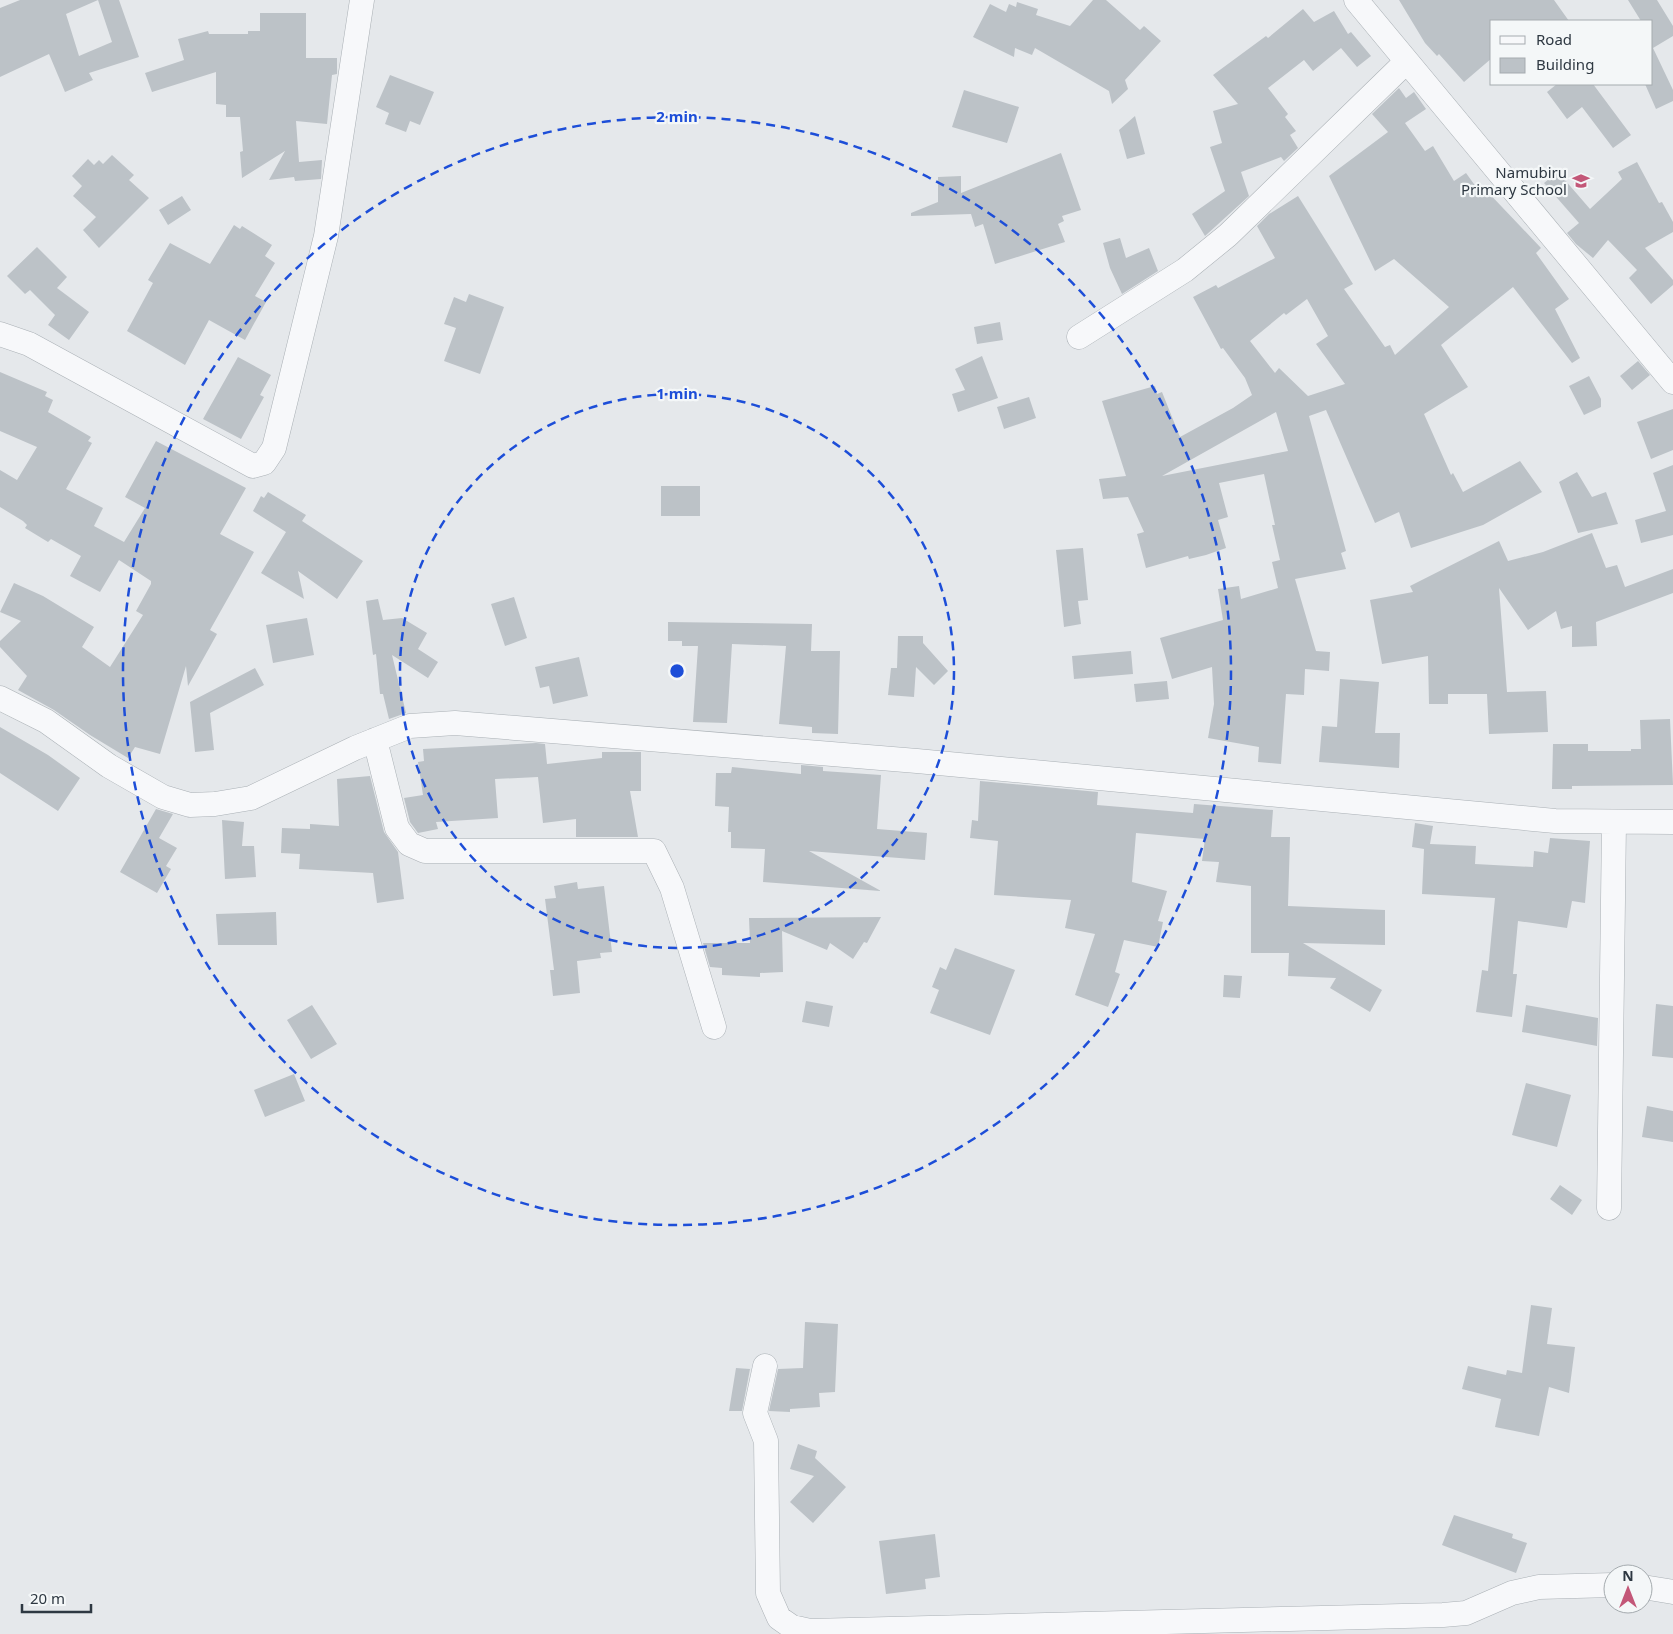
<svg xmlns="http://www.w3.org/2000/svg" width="1673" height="1634" viewBox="0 0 1673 1634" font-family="'Noto Sans',sans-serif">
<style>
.building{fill:#bcc2c7;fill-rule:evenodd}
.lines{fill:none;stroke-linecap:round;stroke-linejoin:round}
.street-casing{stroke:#aab0b5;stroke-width:25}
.street{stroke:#f7f8fa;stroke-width:24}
.ring{fill:none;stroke:#1d4ed8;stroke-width:2.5;stroke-dasharray:9 6}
.labels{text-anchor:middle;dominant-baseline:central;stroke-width:4.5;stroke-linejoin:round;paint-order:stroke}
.poi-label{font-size:15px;fill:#2e3842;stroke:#f4f7f8;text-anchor:end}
.centre{fill:#1d4ed8;stroke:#f4f7f8;stroke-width:2.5}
.ring-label{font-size:15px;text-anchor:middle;font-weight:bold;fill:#1d4ed8;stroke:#f4f7f8;stroke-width:4.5;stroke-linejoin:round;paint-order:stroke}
</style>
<rect width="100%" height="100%" fill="#e5e8eb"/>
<path class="building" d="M20,0h78l-32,14 13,42 33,-14 -14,-42h21l20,57 -50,16 4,7 -28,12 -16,-38 -49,23v-69z
M1093,0h13l34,30 4,-4 17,15 -36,39 3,9 -16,15 -3,-13 -74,-43 -3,7 -17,-7 -1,9 -41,-20 17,-33 16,8 3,-8 7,3 1,-5 21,7 -2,6 34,11z
M1399,0h155l15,21h-77v37l-28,24 -25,-28 -2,2 -12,-13z
M1628,0h29l16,26v10l-20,12 20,42v11l-17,8 -11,-25h7v-63h-11z
M1303,9l11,13 20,-11 14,23 3,-2 20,24 -14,11 -16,-19 -28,23 -9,-11 -36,28 20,26 -3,3 11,14 -6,4 8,13 -14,13 -3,-4 -40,15 8,24 -44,40 -13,-22 33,-23 -15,-44 12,-4 -9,-32 25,-7 -25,-29 53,-39 2,2z
M260,13h46v45h31v16l-5,1 -5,49 -31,-3 3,41 23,-2 -1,19 -26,2 -1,-4 -25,3 16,-29 -43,27 -2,-26 3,-1 -3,-34h-14v-12l-10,-1v-32l-64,20 -7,-19 39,-13 -6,-21 30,-8 1,3h39v-3h12z
M390,75l44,17 -14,33 -10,-4 -4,11 -21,-8 4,-11 -13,-6z
M1557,84h36l38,51 -18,13 -31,-41 -15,12 -20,-27z
M1399,88l7,10 8,-6 12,17 -21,14 20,28 8,-5 21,35 12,-8 13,18 4,-4 58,61 -5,5 33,46 -14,10 25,49 -8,5 -59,-76 -72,58 27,42 -44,27 27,61 2,-2 10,19 57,-31 22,31 -59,33 -72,23 -12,-36 -24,11 -49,-113 -17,6 37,135 -5,2 5,16 -51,10 21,72 14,1 -1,19 -24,-2 -1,26 -18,-1 -5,70 -23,-2 1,-15 -51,-9 6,-34 -2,-37 -40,12 -12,-41 63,-18 -5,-31 21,-3 2,13 37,-11 -6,-26 8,-2 -8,-35h3l-11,-51 -45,9 9,34 -10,3 8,28 -20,7 -17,4 -1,-3 -42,12 -9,-34 7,-2 -16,-35 -25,2 -4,-20 27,-3 -24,-75 53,-15 2,8 5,-2 18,45 53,-29 19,-13 -7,-17 -22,-30 -2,1 -28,-52 23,-12 2,3 57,-30 -18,-32 12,-12 29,-18 55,88 -9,5 41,58 5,-2 5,10 54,-48 -55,-48 -19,12 -46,-95 59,-44 -16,-18zM1307,299l21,37 -12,8 29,40 -37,12 -29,-28 -4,5 -25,-32 34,-28 2,2zM1276,412l12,39 -126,25z
M964,90l55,17 -12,36 -55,-16z
M1135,116l10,38 -18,5 -8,-29z
M1061,153l20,57 -19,6 2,5 -6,3 7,18 -70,22 -12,-40 -8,3 -4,-13 -60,2v-3l27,-11v-25l23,-1v17z
M112,155l22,20 -5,5 20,18 -50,50 -16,-18 13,-13 -23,-21 9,-10 -10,-10 16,-17 6,6 5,-5 4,4z
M1637,162l22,41 3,-1 11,20v10l-28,16 28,32v5l-22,19 -22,-26 8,-8 -29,-30 -15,18 -17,-14 -9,-11 12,-10 -35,-40 14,-11 32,37 32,-30 -4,-7z
M182,196l9,14 -23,15 -9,-15z
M234,225l6,4 2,-3 30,19 -7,11 10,7 -20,33 11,6 -21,38 -36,-20 -24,45 -58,-34 26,-48 -5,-3 22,-37 40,21z
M1120,238l6,20 23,-10 9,23 -36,23 -12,-26 -7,-25z
M37,247l30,30 -10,11 32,24 -20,28 -21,-15 7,-10 -25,-25 -5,4 -18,-18z
M469,294l35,13 -24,67 -36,-13 12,-33 -12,-4 10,-27 12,5z
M1000,322l3,18 -26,4 -3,-17z
M982,356l16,42 -40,14 -6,-18 13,-4 -10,-21z
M238,357l33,18 -11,20 4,2 -23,42 -38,-20z
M1638,361l12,14 -18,15 -12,-14z
M0,372l47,20 -2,4 8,4 -5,12 43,25 -3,4 4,2 -26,46 37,19 -9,18 30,16 21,-34 -20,-11 31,-56 90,47 -26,46 34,18 -44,78 7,4 -29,52 -2,-20 -26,88 -25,-7 -7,11 -38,-23 -36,-25 -36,-20 9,-14 -27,-29v-6l21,-20 -21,-9 14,-29 29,13 51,31 -12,20 28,20 33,-52 -7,-4 15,-27v-3l-32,-21 -19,32 -30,-16 11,-20 -30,-17 -3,3 -23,-14 2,-3 -4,-4 -23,-14v-37l17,10 20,-33 -37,-16z
M1589,376l12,23v8l-17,8 -15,-29z
M1029,397l7,21 -32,11 -7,-22z
M1673,409v41l-22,9 -14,-37z
M1673,465v70l-32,8 -6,-23 31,-9 -13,-38z
M1577,472l15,25 14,-5 12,32 -40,9 -19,-51z
M661,486h39v30h-39z
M268,492l38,23 -4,6 61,40 -26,38 -39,-28 6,28 -43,-26 25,-41 -33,-21 8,-15 3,2z
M1592,533l14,35 11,-3 8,22 48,-18v24l-77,29 1,24 -25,1v-21l-11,3 -5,-18 -28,19 -29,-42 8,104 39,-1 2,41 -59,2 -2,-40h-39v10h-19l-1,-48 -46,8 -12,-64 43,-8 -3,-6 89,-45 9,20 35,-9z
M1083,548l5,52 -10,1 3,23 -17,3 -8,-77z
M514,597l13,41 -22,8 -14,-42z
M378,599l5,21 19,-2 25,15 -9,16 20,13 -10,16 -36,-23 14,58 -17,6 -6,-25h-3l-4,-40 -3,1 -7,-54z
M307,618l7,37 -41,8 -7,-38z
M668,622l144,2 -1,27h29l-2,83 -26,-1v-6l-33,-3 7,-78 -54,-2 -5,79 -34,-1 5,-76h-16v-5h-14z
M898,636h25v7l25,28 -14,14 -18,-18 -2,30 -26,-2 3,-27h6z
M1131,651l2,23 -59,5 -2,-23z
M579,657l9,39 -35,8 -4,-18 -9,2 -5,-21z
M255,668l9,17 -54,28 4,37 -19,2 -5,-50z
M1340,679l39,3 -4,51h25l-1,35 -80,-6 3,-36 15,1z
M1167,681l2,18 -33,3 -2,-18z
M1670,719l3,66 -101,1v3h-20l1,-45h35v7h43v-2h10l-1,-29z
M0,727l48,28 32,23 -22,33 -58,-38z
M536,743l9,1 2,20 55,-6v-6h39v39h-11l8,46h-62v-18l-33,4 -5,-46 -43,2 3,39 -62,4 2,7 -20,4 -8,-11 -6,-24 19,-3 -5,-33 6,-1 -1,-12z
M801,765l22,2v4l58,4 -4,54 50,4 -2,27 -116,-9 72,40 -118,-9 2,-33 -34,-1v-16h-3l1,-25 -14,-1 1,-33h15l1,-6 69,7z
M370,776l14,56 14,20 6,47 -27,4 -4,-30 -74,-4 1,-15 -19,-1 1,-25 28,1v-5l29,2 -2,-47z
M980,781l118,11 -1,13 96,8 1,-9 79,6 -2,27h19l-2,69 97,4v35l-82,-2 79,47 -12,22 -40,-24 6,-10 -48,-2 1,-23h-38v-67l-35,-4 3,-20 -17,-1 3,-22 -69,-6 -4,49 35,9 -9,30 5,1 -5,25 -34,-7 -9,32 5,2 -12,33 -33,-12 20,-61 -30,-6 6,-28 -77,-5 4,-54 -28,-3 2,-18 6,1z
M156,809l17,5 -14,24 18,10 -11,18 5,3 -14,24 -37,-21z
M222,820l22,2 -2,24h12l2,31 -31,2z
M1415,823l18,3 -3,18 46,2 -1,18 58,3 1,-16 14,2 2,-15 40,3 -5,62 -13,-2 -5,27 -49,-7 -5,53h4l-5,43 -36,-5 6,-42 6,1 7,-73 -73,-4 2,-45 -12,-2z
M577,882l1,7 26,-3 8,66 -12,1 1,5 -24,3 3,32 -27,3 -3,-26h4l-9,-71 11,-1 -2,-12z
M276,912l1,33h-59l-2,-31z
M881,917l-14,26 -3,-1 -11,17 -23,-16 -3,7 -45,-19 1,41 -23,1v4l-38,-2v-7l-12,-1 -7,-24h47l-1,-25z
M955,948l60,22 -25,65 -60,-22 9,-23 -7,-3 8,-20 6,3z
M1224,975l18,1 -2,22 -17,-1z
M806,1001l27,5 -4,21 -27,-5z
M1656,1004l17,2v52l-21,-2z
M312,1005l25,39 -26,15 -24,-39z
M1526,1005l72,13 -1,28 -75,-14z
M294,1074l11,27 -40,16 -11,-27z
M1526,1083l45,12 -14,52 -45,-12z
M1647,1106l26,5v31l-31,-5z
M1560,1185l22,15 -10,15 -22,-16z
M1531,1305l21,3 -5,36 28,3 -6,46 -20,-6 -10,49 -44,-9 6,-28 -39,-10 6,-23 38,9 1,-5 15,3z
M805,1322l33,2 -3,68 -16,1 1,14 -30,2v3l-21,-1 9,-42 25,-1z
M736,1368l14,1 -8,42h-13z
M798,1444l19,7 -2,7 31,29 -33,36 -23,-21 24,-26 -24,-7z
M1454,1515l59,19 -1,4 15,5 -11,30 -74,-28z
M935,1534l5,43 -15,2 1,10 -40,5 -7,-53z"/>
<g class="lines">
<g class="street-casing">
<path id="street" d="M1356,0l317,382
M0,334l29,10 224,122 11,-3 10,-15 52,-212 36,-236
M1079,337l106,-67 43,-35 178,-173
M0,698l46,23 63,45 54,31 27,8 25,-1 36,-6 104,-50 55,-22 45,-3 462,38 638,60 118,1
M375,740l22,88 12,16 16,7h229l18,37 42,139
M1609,1208l5,-385
M765,1366l-10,47 11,28 2,152 11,25 13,9 18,4 633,-16 23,-2 46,-20 27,-6 74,-2
M1643,1587l30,5"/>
</g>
<use href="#street" class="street"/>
</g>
<g class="ring">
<circle cx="677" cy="671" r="277"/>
<circle cx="677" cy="671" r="554"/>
</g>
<defs>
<g id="school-bare" transform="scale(1.35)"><path d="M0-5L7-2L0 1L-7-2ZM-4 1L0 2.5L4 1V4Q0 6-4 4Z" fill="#c35778" stroke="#f4f7f8" stroke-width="2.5" paint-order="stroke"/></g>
</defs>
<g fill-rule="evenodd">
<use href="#school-bare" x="1581" y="181"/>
</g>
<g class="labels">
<g class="poi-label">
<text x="1567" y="172">Namubiru<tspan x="1567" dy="17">Primary School</tspan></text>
</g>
</g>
<circle cx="677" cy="671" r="8" class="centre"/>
<g class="ring-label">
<text x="677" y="122">2 min</text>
<text x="677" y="399">1 min</text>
</g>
<rect x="1490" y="20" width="162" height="65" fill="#f4f7f8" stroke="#a5abaf"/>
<rect x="1500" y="36" width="25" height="8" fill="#f7f8fa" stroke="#a5abaf"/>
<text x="1536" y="45" font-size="15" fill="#2e3842">Road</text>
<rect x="1500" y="58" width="25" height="15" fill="#bcc2c7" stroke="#a5abaf"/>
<text x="1536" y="70" font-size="15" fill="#2e3842">Building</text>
<g transform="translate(1628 1589)"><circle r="24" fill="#f4f7f8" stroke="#a5abaf"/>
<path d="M0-4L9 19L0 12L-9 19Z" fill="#c35778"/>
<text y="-8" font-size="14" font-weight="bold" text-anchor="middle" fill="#2e3842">N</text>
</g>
<path d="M22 1604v8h69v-8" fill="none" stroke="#2e3842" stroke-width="2.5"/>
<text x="30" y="1604" font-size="15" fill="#2e3842" stroke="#f4f7f8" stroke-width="4" paint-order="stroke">20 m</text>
</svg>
